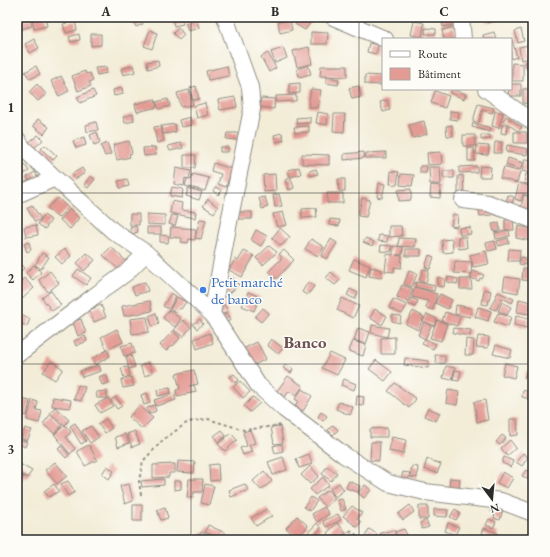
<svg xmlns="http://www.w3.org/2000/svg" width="550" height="557" viewBox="0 0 550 557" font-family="'EB Garamond',serif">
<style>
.building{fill:#e49b94}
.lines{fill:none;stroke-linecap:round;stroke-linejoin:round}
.minor-casing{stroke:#8f8c82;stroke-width:18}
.path{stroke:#8f8c82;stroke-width:2;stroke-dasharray:3 3;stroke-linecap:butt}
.minor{stroke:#fff;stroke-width:16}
.grid{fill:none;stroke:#2b2b2b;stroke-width:1;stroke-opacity:0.55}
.shop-dot{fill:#3f7fe0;stroke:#fdfcf7;stroke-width:1.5}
.labels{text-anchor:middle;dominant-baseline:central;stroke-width:3;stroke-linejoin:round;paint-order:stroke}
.shop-label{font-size:15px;fill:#366cbe;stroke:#fdfcf7;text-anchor:start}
.quarter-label{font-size:17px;font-weight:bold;fill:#6c5250;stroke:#fdfcf7}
.neatline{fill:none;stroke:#2b2b2b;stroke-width:1.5}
.grid-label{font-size:13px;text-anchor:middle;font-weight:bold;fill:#2b2b2b}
</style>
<rect width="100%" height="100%" fill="#fdfcf7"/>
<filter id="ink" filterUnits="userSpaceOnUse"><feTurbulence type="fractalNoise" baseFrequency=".025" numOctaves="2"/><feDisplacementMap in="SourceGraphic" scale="8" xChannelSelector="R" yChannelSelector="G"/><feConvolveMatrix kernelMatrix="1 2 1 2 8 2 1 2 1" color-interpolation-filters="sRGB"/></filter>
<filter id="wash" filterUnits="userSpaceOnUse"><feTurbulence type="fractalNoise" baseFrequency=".012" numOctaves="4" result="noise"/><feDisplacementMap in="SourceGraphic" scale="16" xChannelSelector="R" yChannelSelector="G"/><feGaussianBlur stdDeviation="0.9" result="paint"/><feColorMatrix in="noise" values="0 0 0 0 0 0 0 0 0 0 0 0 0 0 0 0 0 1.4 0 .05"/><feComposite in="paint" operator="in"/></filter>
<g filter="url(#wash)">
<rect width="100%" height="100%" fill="#f3edd8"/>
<g id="blocks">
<path class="building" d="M36,17h9l2,9 -13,3 -2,-11z
M132,17h8l3,7 -7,3z
M172,17h9l2,7 -9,2z
M300,17h4l7,5 -6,8 -10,-6z
M441,17h12l1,8 -11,2z
M485,17h21l1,1 -20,5z
M30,19l2,7 -15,4v-7z
M290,20l2,10 -12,3 -2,-11z
M75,21l2,9 -11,3 -3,-9z
M197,21l2,7 -11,3 -2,-8z
M414,21l10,2 -2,14 -11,-2z
M454,27l2,12h-12l-2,-9z
M179,28l5,7 -5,5 -6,-7z
M425,28l11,1v5h-11z
M521,29l3,12 -6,2 -3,-12z
M150,30l7,3 -5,16 -8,-3z
M311,32l17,1 -1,11h-16z
M494,32l2,7h-12l-1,-4z
M79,34l1,6 -9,2 -2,-5z
M91,34h10v11l-10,1z
M34,39l5,9 -9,5 -5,-9z
M511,40h1l5,17 -6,2z
M369,43l9,2 -2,9 -9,-2z
M529,45l2,13 -10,2 -2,-13z
M309,47l3,17 -15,3 -4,-16z
M283,48l4,10 -12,5 -4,-11z
M268,53l8,15 -7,4 -8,-15z
M158,60l1,6 -11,3 -1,-7z
M533,60v8l-6,1 -2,-7z
M512,63l11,1v17h-11z
M133,65l2,7 -12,3 -2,-6z
M308,65l3,9 -12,3 -2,-8z
M36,66l4,8 -10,5 -5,-7z
M227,66l2,10 -21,4 -2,-9z
M321,66h26v11l-27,-1z
M106,67l1,6 -10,2 -2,-7z
M85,71l1,3 4,-1 3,8 -4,1 2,4 -13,5 -6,-15z
M365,75l18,1 -1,9 -17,-1z
M61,76l8,15 -10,5 -8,-15z
M326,77l13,2 -1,6 -12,-2z
M300,83v10l-11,1v-10z
M37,84l9,10 -8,7 -9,-9z
M511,84h10v12h-13l1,-7h2z
M196,86l3,13 -6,1 -3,-12z
M359,86l2,11 -9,2 -3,-11z
M122,88l1,6 -9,2 -1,-6z
M311,89l10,1 -3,18 -10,-1z
M452,89l14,5 -2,5 -14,-6z
M523,89h10v15l-10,-1z
M93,90l3,6 -16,7 -3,-6z
M189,90l4,15 -12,2 -4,-14z
M435,91l14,5 -4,12 -14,-5z
M296,95v6l-20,1v-6z
M235,97l2,10 -17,3 -2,-10z
M261,98l14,1 -1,10 -14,-2z
M155,99l2,8 -20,5 -2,-8z
M168,99l2,7 -11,3 -3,-7z
M387,100l3,10 -7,2 -3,-10z
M205,103l3,12 -11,3 -3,-12z
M478,104l16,4 -2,5 -10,-3 -3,13 -6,-2z
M450,111l9,1 -1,8 -8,-1z
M495,111l8,2 -4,15 -7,-2z
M318,112l10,2 -1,11 -11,-2z
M133,114l1,7 -9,2 -2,-6z
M334,114h11l-1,18 -11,-1z
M506,116l16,11 -4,4 -15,-10z
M190,117l2,8 -11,2 -2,-7z
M310,117v6l-13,1 -1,-6z
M38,119l11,8 -5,7 -11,-8z
M424,121l3,13 -14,4 -4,-13z
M96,122l2,8 -11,2 -1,-7z
M473,123l18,5 -1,4 -18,-5z
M175,124l1,8 -13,2 -1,-8z
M452,125l1,11h-6l-1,-10z
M502,125h5l-1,9 -5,-1z
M161,126l3,15 -7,2 -3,-16z
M309,126v6l-14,1 -1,-6z
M97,132l3,11 -6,2 -4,-10z
M514,132h13v11h-13z
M227,133h11v7l-12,-1z
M282,133l2,7 -8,2 -2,-7z
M38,135l5,5 -10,9 -5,-6z
M463,135h12v11h-12z
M481,135h9v4l-9,1z
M84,137l2,8 -10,3 -3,-7z
M129,141l3,12 -3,1 1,3 -13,3 -4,-15z
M495,142h7l-1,11h-7z
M107,143l4,11 -6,2 -4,-10z
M181,143l2,5 -13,3 -2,-5z
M45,145l12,11 -4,4 -12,-11z
M477,145l12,1 -1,9 -12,-1z
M507,145l21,4 -1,6 -21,-3z
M155,147l1,8 -12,1 -1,-8z
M220,147h8v5h-8z
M468,148h6l1,13h-7z
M364,152v6l-20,2v-6z
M386,152v6h-21l1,-5z
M441,152l1,12 -14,1 -1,-12z
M302,154l27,1v10l-27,-1z
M184,155h12l-1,13h-11z
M508,158l15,5 -3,7 -14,-5z
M525,159l8,1v14l-11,-3z
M213,163l19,6 -6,18 -8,-3 3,-10 -10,-3z
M25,165l4,6 -11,6 -1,-7z
M420,166h7l-1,7h-6z
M477,166v6l-18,1v-6z
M480,166l11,1 -1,10h-11z
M299,167l2,7 -11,3 -2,-7z
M429,167h11l1,17h-11z
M504,167l16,5 -3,11 -17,-5z
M82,168l3,5 -10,6 -3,-5z
M176,168l15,3 -2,8 -4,-1 -1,8 -10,-2z
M316,169l2,5 -8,2 -1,-5z
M391,171l8,1 -2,13 -7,-1z
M443,171h11v7h-11z
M35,172l5,9 -8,5 -5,-9z
M193,174l16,4 -4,13 -20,-5 2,-7 4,1z
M275,174l1,17 -12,1 -1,-17z
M401,174l13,1 -2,11 -12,-1z
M526,174l7,1v11l-9,-3z
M463,175l1,18h-6v-17z
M90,176l5,3 -7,9 -4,-3z
M291,178l3,10 -5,2 -4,-10z
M127,179l2,7 -9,2 -2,-7z
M338,179h7v12h-6z
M379,183l6,1 -3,14 -5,-1z
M519,183l14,4v10l-10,-3 -2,7 -6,-2z
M431,185l10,1 -1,12 -10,-1z
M172,187l11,2 -1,9 -12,-2z
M216,187l6,4 -4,4 -5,-4z
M188,188l14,4 -3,8 -13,-4z
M411,189v11l-12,1 -1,-11z
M327,193h16v10h-16z
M279,194l3,12 -7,1 -2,-12z
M508,195l6,2 -3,10 -6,-2z
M524,195l9,3v16l-13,-3z
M265,197l3,10 -6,2 -3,-11z
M58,198l10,10 -10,10 -11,-10z
M362,198l8,2 -4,17 -8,-1z
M208,199l10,8 -4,6 -11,-7z
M172,201l10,2 -1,7 15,2 -1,6 -25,-5z
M32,205l9,14 -6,3 -8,-14z
M316,208l1,9 -15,1v-9z
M70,209l9,9 -9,11 -10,-9z
M492,209l1,6 -13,1 -1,-6z
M238,212h14v7h-14z
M283,212l4,13 -10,2 -4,-13z
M130,214h9v11h-9z
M147,214l18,1v10l-18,-1z
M453,214l5,1 -1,12 -6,-1z
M44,215l7,5 -6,9 -7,-5z
M172,215l6,1 -3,10 -6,-2z
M200,219l6,1 -5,19 -6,-1z
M330,219l10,1 -1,6 -10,-1z
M505,220h8l1,10h-9z
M499,223l1,7 -6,2 -2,-8z
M36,225l2,10 -12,2 -2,-10z
M136,226l2,6 -6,2 -2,-6z
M389,226h12l1,10 -13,1z
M518,226l15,3 -2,12 -15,-3z
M147,227h14v7h-14z
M171,227l25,2 -1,11 -6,-1 -1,4 -7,-1 1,-4 -12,-1z
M470,227l1,7 -11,1 -1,-7z
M280,228l10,9 -9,9 -9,-8z
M256,230l11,6 -6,10 -10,-6z
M509,230l1,6 -14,3 -1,-6z
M160,235l9,1 -1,7 -8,-1z
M379,235l9,1 -1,6 -9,-1z
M458,237h8l1,11 -8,1z
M366,238l8,4 -2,4 -9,-4z
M399,238l17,1 -1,8 -17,-1z
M508,238l1,5 -10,3 -2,-5z
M311,239l13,8 -6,9 -13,-7z
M331,239l6,4 -10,16 -6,-3z
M452,239l1,13 -10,1 -1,-13z
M495,241l2,8 -9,2 -2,-8z
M29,242l2,8 -4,2 -3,-8z
M381,245l11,1 -1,6 -11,-1z
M269,246l8,6 -14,13 -7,-7z
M393,246l10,1 -1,8h-6l6,1 -1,12 -7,-1v5l-9,-1 2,-17 6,1z
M111,247l16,15 -8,8 -16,-15z
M65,249l6,7 -9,8 -7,-7z
M406,249h15v7h-15z
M509,249l11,1 -1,11h-11z
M284,250l10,10 -18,19 -7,-8 13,-13 -3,-4z
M244,251l10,5 -12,21 -13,-7 6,-11 3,2z
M486,251l3,13 -16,3 -1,-5 -1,12 -17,-1 1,-12 17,1 -2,-7z
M42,253l7,4 -8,12 -6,-4z
M87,253l8,7 -11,11 -7,-8z
M429,255l5,2 -4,12 -5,-2z
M521,257l5,1 -1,7 -6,-1z
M354,259l16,7 -4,11 -17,-7z
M17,261l7,7 -7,7z
M34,265l7,7 -8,8 -7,-7z
M371,267l11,3 -1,8 -12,-2z
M523,268l10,1v12l-11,-1z
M78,269l13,9 -5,7 -13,-9z
M423,269l6,1 -3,13 -7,-2z
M50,271l9,12 -11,9 -9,-12z
M409,271l8,3 -5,13 -8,-3z
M473,271l11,4 -2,4 -2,-1 -1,3 -9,-3z
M331,272l9,8 -5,5 -9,-7z
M438,277l7,2 -1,8 -7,-1z
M448,277l10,2 -1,5 -10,-2z
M505,277l15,2 -2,14 -15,-3z
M24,278l10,10 -13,12 -4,-4v-11z
M233,279l6,6 -9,8 -6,-6z
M460,279h11l1,10h-12z
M145,282l3,9 -13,4 -3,-8z
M308,282l6,4 -4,6h-1l-2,3 -5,-3z
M416,282l19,4 -1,5 -19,-4z
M402,285l11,4 -5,12 -11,-4z
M415,287l22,7 -4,16 -7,-2 2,-7 -16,-4z
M350,289l8,4 -3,6 -8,-4z
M484,289l7,2 -3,14 -6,-1z
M51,291l10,14 -9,6 -10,-13z
M248,292l12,5 -6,14 -12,-5z
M498,292l16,7 -2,4 -10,-5 -6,12 -6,-2z
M171,293l5,3 -7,13 -6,-3z
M440,294l12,6 -4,9 -13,-6z
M177,297l9,5 -5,7 -2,-1 -3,5 -6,-4z
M342,298l17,8 -6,12 -16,-8z
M411,298l7,3 -3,6 -7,-3z
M393,299l14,6 -5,9 -13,-6z
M519,299l12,3 -2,12 -12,-2z
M221,300l7,11 -7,4 -7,-11z
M150,301l2,10 -28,5 -2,-10z
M502,302l9,5 -4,8 -9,-4z
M101,305l5,12 -12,5 -5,-12z
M456,305l15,3 -1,9 -15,-3z
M478,307l13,4 -3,10 -13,-4z
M263,308l6,5 -8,9 -6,-5z
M375,309l12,7 -5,9 -12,-7z
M169,310l12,9 -6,8 -12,-9z
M413,311l11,6 -6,13 -12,-6z
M445,312l15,5 -3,9 -15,-5z
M156,313l3,11 -7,2 -3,-10z
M227,313l4,7 -6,3 -4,-6z
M498,313l13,4 -3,10 -14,-5z
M427,314l10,5 -3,7 -11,-5z
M21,315l9,4 -3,7 -9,-3z
M392,315l9,1 -1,7 -8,-2z
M516,316l13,3 -2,9 -13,-3z
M147,317l2,15 -17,2 -2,-15z
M81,319l5,14 -8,3 -5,-14z
M200,319l3,5 -6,5 -4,-5z
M183,320l8,7 -8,10 -9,-7z
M437,320l10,4 -6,17 -11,-3z
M424,322l7,4 -6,13 -7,-4z
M372,325l17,3 -2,9 -16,-4z
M358,328l12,4 -4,12 -12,-4z
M454,328l17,2 -1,6 -17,-3z
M117,329l6,13 -16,8 -6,-13z
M173,331l7,7 -7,8 -2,-1 -5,6 -6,-6z
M210,333l3,10 -16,6 -3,-10z
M85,336l2,5 -11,5 -2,-5z
M478,336l11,1 -1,11 -12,-1z
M395,337v17h-14v-16z
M271,339l12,9 -5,6 -11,-9z
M425,339l11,5 -3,5 -11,-5z
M466,339l8,1 -1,15h-8z
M353,341l13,4 -3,11 -14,-5z
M257,342l9,17 -16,8 -9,-17z
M132,343l3,10 -11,3 -3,-10z
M496,345l16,5 -2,8 -17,-4z
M107,350l3,6 -15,9 -3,-6z
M330,353l15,7 -8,15 -15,-7z
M131,355l4,12 -6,2 -3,-12z
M435,355h10v8h-9z
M405,358l24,3 -1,7 -24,-3z
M376,360l16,12 -7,9 -16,-12z
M51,361l12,8 -8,11 -12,-8z
M148,362l5,10 -8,4 -5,-10z
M505,363l12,3 -3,12 -12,-3z
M286,364l7,5 -2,4 -8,-5z
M99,365l2,6 -19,6 -2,-6z
M446,366l9,2 -3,12 -9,-2z
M128,367l2,9 -6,2 -3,-10z
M194,370l4,14 -9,2 5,-1 2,7 -19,4 -1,-6 4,-1 -4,-15z
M455,370l6,1 -2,10 -6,-1z
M527,370l6,2v9l-9,-3z
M106,374l3,9 -7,2 -3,-8z
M234,374l5,6 -4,3 -5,-6z
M288,376l15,10 -7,10 -7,-5 -4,6 -8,-6z
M131,377l3,9 -11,2 -2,-8z
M344,379l12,5 -2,6 -13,-5z
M240,381l10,11 -7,6 -10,-11z
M395,383l21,16 -7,9 -21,-17z
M78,385l7,2 -4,14 -7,-2z
M170,388l1,5 -13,3 -1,-6z
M302,389l10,7 -9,15 -8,-5 3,-5 -3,-2z
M448,390l11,2 -2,13 -11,-2z
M523,390l10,3v7l-11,-3z
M107,391v7h-10l-1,-6z
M147,393l3,10 -6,2 -3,-10z
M174,394l2,6 -20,6 -2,-6z
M357,396l7,1 -1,9 -7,-1z
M53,397l18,3 -1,8 -18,-2z
M116,397l6,9 -5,3 -6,-9z
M253,397l7,6 -10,9 -6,-6z
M108,398l5,8 -13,7 -5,-8z
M21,399l9,2 -3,15 -4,-1 1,-5 -5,-1z
M32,400l6,2 -2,8 6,1 -3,12 -12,-3z
M485,400l3,20 -11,2 -3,-20z
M339,402l14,5 -3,8 -14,-6z
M154,405l2,6 -7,3 -2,-6z
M139,406l14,12 -11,11 -13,-12z
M55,407l14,13 -4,5 -15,-12z
M428,408l12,5 -4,8 -12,-5z
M321,412l6,4 -4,5 -5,-4z
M50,415l12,10 -7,9 -12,-10z
M106,419l6,9 -7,5 -7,-9z
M510,419h7l1,16 -8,1z
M75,423l11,18 -5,3 -11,-18z
M65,425l6,7 -5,5 9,12 -5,5 -16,-20z
M333,425l5,5 -5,5 -5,-5z
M91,426l8,11 -9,6 -8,-12z
M280,426l3,17 -9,1 -3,-17z
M25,428l7,2 -5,11 -6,-3z
M387,428v9h-17v-8z
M222,430l4,6 -8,6 -4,-6z
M250,430l5,13 -6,2 3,7 -9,3 -3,-7 7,-2 -4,-14z
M135,431l5,13 -8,3 -5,-13z
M231,433l6,7 -12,11 -7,-7z
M125,434l4,9 -11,4 -3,-10z
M502,435l4,3 -6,7 -4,-3z
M392,437l14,3 -3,14 -14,-3z
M17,438l10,4 -2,5 -8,-4z
M510,440l6,8 -9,8 -6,-8z
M371,442h9l-1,19 -9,-1z
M282,444l1,7 -8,2 -2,-7z
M89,445l8,15 -12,6 -8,-15z
M62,446l7,9 -3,3 -8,-9z
M523,453l5,4 -6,9 -6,-4z
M309,454l3,10 -13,4 -3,-9z
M283,457l4,13 -14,5 -5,-13z
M504,457l9,4 -2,6 -9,-4z
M427,459l14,5 -4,9 -13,-4z
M178,461l17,1 -1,11 -17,-1z
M55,462l12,14 -10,8 -12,-14z
M20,464l12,7 -5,7 -10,-7v-2z
M175,464v9h-6v4l-16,1v-13z
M218,464l1,16 -9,1 -1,-16z
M107,466l7,5 -5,8 -7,-5z
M310,466l9,10 -9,8 -9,-9z
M327,466l10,7 -6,8 -9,-7z
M412,466l6,1 -1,11 -7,-1z
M526,470l7,4v8l-11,-6z
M264,471l8,10 -11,9 -8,-9z
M403,472l7,1 -2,8 -7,-2z
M503,472l10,6 -6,10 -10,-5z
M17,473l7,4 -7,10z
M323,477l6,8 -14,10 -5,-6z
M450,478l10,1 -1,10h-10z
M164,479v6l-22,2 -1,-6z
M189,479h14l-1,13h-8l-1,6 -6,-1z
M68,481l7,11 -7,4 -7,-12z
M174,481h7v8l-7,1z
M349,481l11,5 -2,6 -12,-4z
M339,483l5,7 -9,7 -5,-8z
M54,484l5,7 -10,6 -5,-6z
M129,484l4,17 -8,3 -5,-18z
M205,484l9,2 -5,19 -8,-2z
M245,484l3,6 -17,7 -2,-7z
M365,485l6,5 -7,8 -6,-5z
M328,490l7,9 -10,8 -8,-9z
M311,497l6,4 -7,10 -6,-4z
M342,499l4,10 -5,2 -4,-11z
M133,505h9v16h-9z
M410,505l4,7 -11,8 -5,-6z
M352,506l10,7 -5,6 4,3 -4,5 -14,-11z
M419,506h9v13h-9z
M493,506l10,3 -3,11 -6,-2 1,-5 -4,-1z
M165,507l3,11 -7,2 -4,-10z
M324,507l5,7 -12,8 -5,-8z
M267,509l5,7 -16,10 -5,-8z
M434,509l14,1 -1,7 -13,-1z
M455,509l5,4 -4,7 -6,-3z
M338,514l3,6 -15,7 -3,-6z
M297,516l11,10 -10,12 -12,-10z
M489,519l7,3 -3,6 -7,-3z
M426,520l3,7 -7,2 -2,-6z
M317,523l4,5 -11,12h-2l-4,-3z
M337,523l9,9 -8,8h-4l-7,-7z
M448,523l11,4 -4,8 -10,-4z
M208,525l17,8 -3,6 -17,-7z
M484,528l14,5 -2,6 -14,-5z
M369,529l8,5 -4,6 -9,-1z
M404,529l3,6 -9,4 -3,-7z
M394,530l3,10h-15l-2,-7z
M349,531l5,5 -4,4h-10z
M201,532l16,7v1h-20z"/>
</g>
</g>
<g filter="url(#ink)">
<use href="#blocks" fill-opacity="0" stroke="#8f8c82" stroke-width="1"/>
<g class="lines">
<g class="minor-casing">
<path id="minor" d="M333,17l52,22
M461,17l2,22
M486,89l47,33
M17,139l6,9 32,30 58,53 33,22 66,61 46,71 26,24 60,46 44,28 37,9 76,9 32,12
M17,195l38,-17
M463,200l25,3 45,17
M212,314l16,-87 24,-118 -2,-22 -25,-70
M17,355l76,-58 33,-24 20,-20"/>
</g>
<path class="path" d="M141,495l-2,-14 4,-20 20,-21 25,-18 20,-3 36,11 39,-5
M350,530l13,10"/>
<use href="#minor" class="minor"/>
</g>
</g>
<path class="grid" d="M191,17v523M359,17v523M17,193h516M17,364h516"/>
<circle class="shop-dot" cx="203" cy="290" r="4"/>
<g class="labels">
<g class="shop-label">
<text x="211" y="281">Petit marché<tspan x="211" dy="17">de banco</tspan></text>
</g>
<g class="quarter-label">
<text x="305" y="342">Banco</text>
</g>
</g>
<rect width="550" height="557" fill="none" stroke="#fdfcf7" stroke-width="44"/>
<rect x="382" y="38" width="130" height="52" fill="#fdfcf7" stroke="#a9a8a5"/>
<rect x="390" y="51" width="20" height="6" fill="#ffffff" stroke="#a9a8a5"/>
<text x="418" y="58" font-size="12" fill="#2b2b2b">Route</text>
<rect x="390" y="68" width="20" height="12" fill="#e49b94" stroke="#a9a8a5"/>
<text x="418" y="78" font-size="12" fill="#2b2b2b">Bâtiment</text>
<g transform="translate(492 499) rotate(164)" stroke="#fdfcf7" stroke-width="3" paint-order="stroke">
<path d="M0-3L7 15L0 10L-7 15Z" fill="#2b2b2b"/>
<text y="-6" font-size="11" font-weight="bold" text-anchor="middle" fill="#2b2b2b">N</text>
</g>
<rect x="22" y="22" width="506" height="513" class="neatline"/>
<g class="grid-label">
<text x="106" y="16">A</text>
<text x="275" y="16">B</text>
<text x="444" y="16">C</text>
<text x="11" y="112">1</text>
<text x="11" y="283">2</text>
<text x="11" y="454">3</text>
</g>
</svg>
